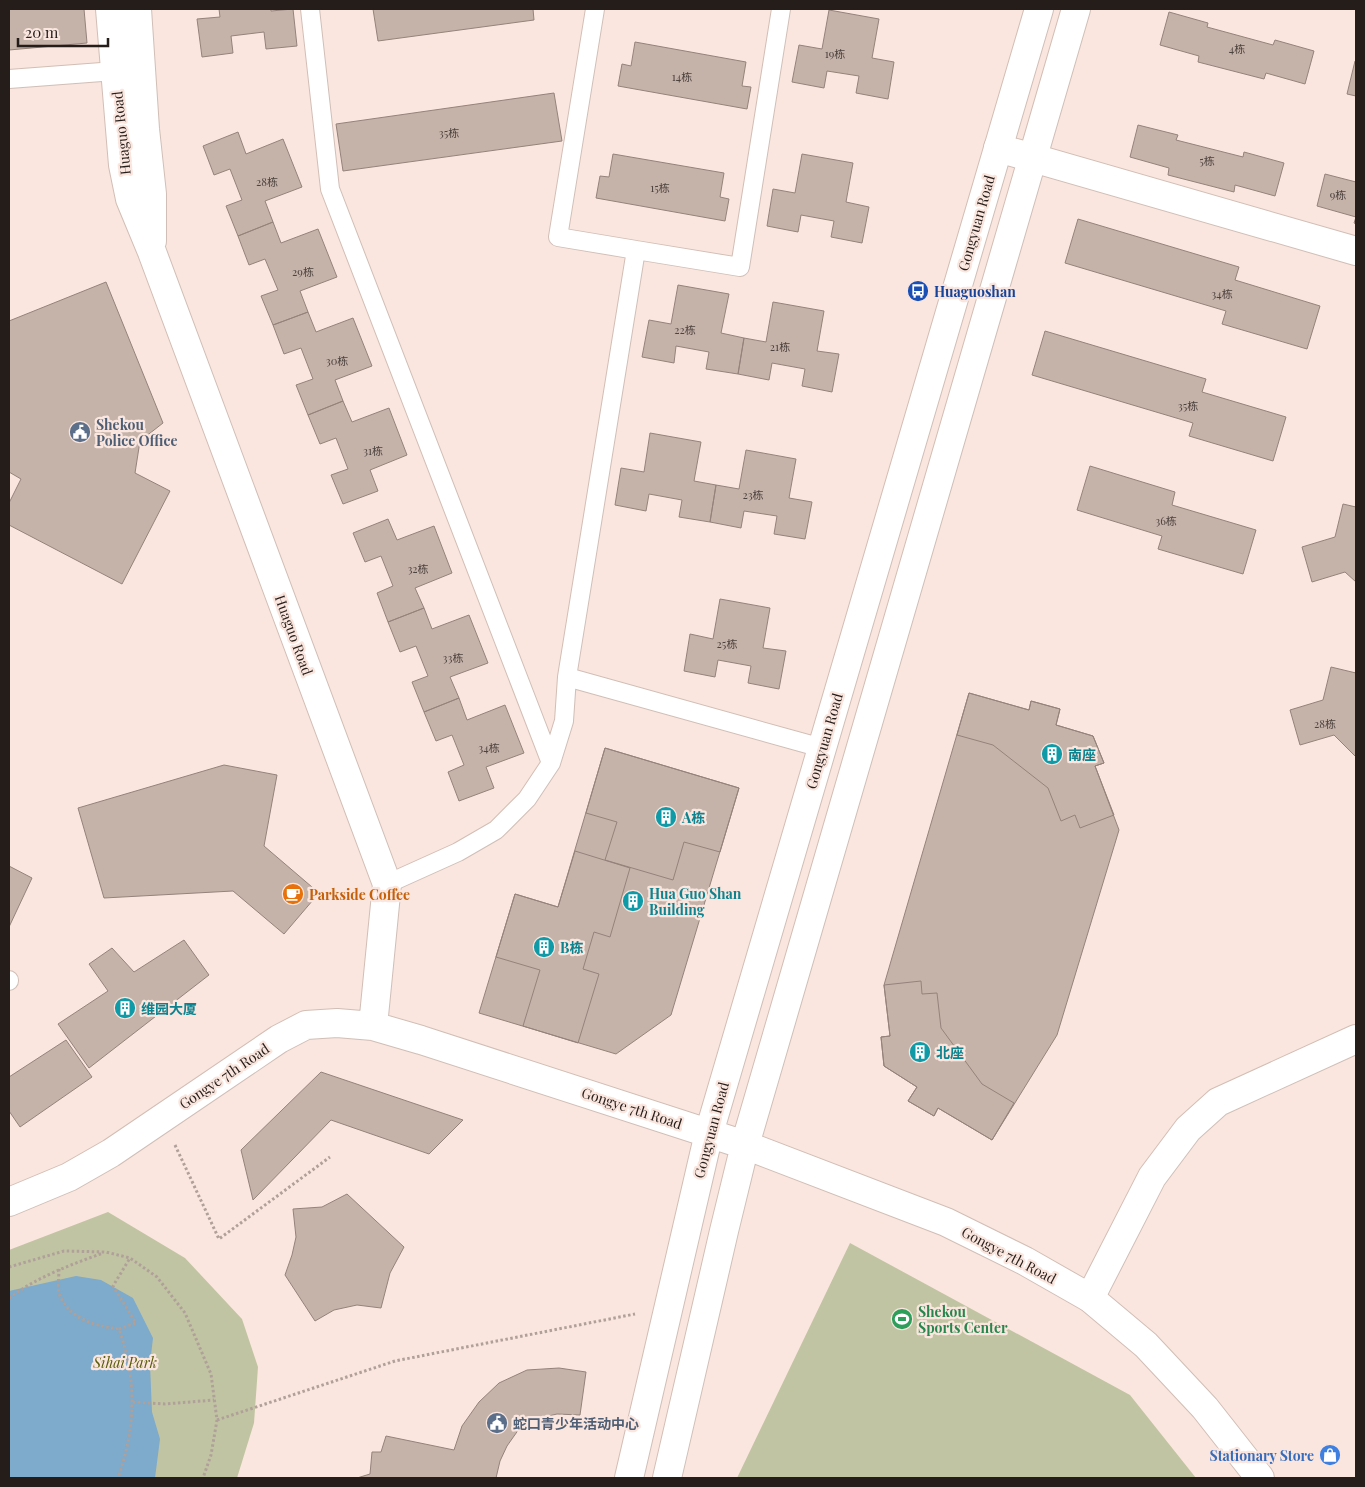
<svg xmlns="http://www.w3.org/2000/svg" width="1365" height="1487" viewBox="0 0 1365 1487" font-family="'Playfair Display','Noto Sans SC',serif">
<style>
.green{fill:#c1c4a3}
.water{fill:#7eaacb}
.building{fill:#c5b2a9;stroke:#95837b}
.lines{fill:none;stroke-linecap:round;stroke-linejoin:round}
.service-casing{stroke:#d1beb6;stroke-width:20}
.minor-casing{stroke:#d1beb6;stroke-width:30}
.tertiary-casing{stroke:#d1beb6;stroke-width:30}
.path{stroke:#afa099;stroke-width:3;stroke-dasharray:2.5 2.5;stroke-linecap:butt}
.service{stroke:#fff;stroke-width:18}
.minor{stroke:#fff;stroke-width:28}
.tertiary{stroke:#fff;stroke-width:28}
.labels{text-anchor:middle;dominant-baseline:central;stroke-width:4.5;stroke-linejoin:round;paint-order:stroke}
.number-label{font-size:11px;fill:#4c423e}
.street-label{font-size:14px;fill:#241d1a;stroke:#fae6de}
.transit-label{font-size:14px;font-weight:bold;fill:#164399;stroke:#fae6de;text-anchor:start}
.service-label{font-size:14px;font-weight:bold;fill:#4e5e75;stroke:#fae6de;text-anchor:start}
.culture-label{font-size:14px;font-weight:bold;fill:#0d838f;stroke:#fae6de;text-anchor:start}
.food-label{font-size:14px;font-weight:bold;fill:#c56008;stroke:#fae6de;text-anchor:start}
.leisure-label{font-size:14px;font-weight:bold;fill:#27864d;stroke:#fae6de;text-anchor:start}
.park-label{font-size:14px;font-style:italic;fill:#595c0a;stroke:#fae6de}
.shop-label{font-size:14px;font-weight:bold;fill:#366cbe;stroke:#fae6de;text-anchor:end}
</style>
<rect width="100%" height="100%" fill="#fae6de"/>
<path class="green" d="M108,1212l77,46 57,61 16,48 -4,56 -17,55h-228v-228z
M850,1243l280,152 66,83h-459z"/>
<path class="water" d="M76,1276l25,4 32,18 20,40 -3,26 2,48 8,27 -5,39h-146v-187z"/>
<path class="building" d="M9,9h75l3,34 -78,7z
M219,9h52v2l22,-2 4,37 -31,3 -2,-17 -33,4 2,17 -31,4 -5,-38 23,-2z
M373,9h160l1,11 -156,21z
M829,10l50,9 -7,39 22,4 -6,37 -32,-6 3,-17 -32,-5 -3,17 -32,-6 7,-37 23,4z
M1169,12l39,11 -1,4 66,18 2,-5 39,11 -9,33 -39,-11 -2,6 -66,-17 1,-6 -39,-11z
M635,42l111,20 -4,24 9,1 -4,22 -129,-23 4,-22 9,2z
M1355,61h1v35l-9,-2z
M554,93l8,48 -219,30 -7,-47z
M1138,125l40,10 -2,5 67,17 1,-5 40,11 -9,33 -40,-11 -1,7 -66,-17 1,-7 -39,-11z
M238,132l8,22 37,-15 19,48 -37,14 8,21 -35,14 -12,-30 16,-6 -12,-31 -16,6 -11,-29z
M613,154l111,19 -4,24 9,2 -4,22 -129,-23 4,-22 9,1z
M802,154l51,9 -7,39 23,5 -7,36 -31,-6 3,-16 -33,-6 -3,17 -31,-6 6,-37 22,4z
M1325,174l31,8v42l-2,-1 2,-6 -39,-11z
M1078,219l161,48 -4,13 85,26 -13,43 -85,-25 4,-13 -161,-48z
M273,222l8,21 37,-14 19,48 -37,14 8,21 -35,13 -12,-29 17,-6 -13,-31 -16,6 -11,-29z
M106,282l57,141 -23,18 -5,32 35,18 -48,93 -113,-59v-22l12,-24 -12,-7v-151z
M678,285l51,9 -8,39 23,5 -6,36 -32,-5 3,-17 -33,-6 -2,17 -32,-6 7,-37 22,4z
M773,302l51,9 -7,40 22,3 -7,38 -30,-6 3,-17 -33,-6 -3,17 -31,-6 6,-36 22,4z
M308,312l8,20 37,-14 19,48 -37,14 8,21 -35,14 -12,-30 17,-6 -12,-31 -17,6 -11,-29z
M1045,331l161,48 -4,13 84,25 -13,44 -84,-25 4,-13 -161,-48z
M343,401l9,21 37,-14 18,47 -37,15 8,21 -35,13 -12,-29 17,-6 -12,-31 -16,6 -12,-29z
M650,433l51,9 -7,39 22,4 -6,37 -31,-5 3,-17 -33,-6 -3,17 -31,-6 6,-37 23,4z
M746,450l50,9 -7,39 23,4 -7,37 -31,-5 3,-18 -33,-5 -3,17 -31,-6 6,-37 23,4z
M1090,466l85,26 -3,13 84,25 -13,44 -85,-25 4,-13 -85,-26z
M1343,504l13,3v75l-11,-10 -33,10 -10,-35 33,-10z
M388,519l9,21 37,-14 18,47 -37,15 9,20 -36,14 -11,-29 16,-7 -12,-30 -16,6 -12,-29z
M720,599l50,9 -7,40 23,3 -7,38 -31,-6 3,-17 -33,-6 -3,17 -31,-6 6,-37 23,5z
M424,608l8,21 37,-14 19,48 -38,14 9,21 -35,14 -12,-30 16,-6 -12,-30 -16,6 -12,-30z
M1331,667l25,6v84l-22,-22 -34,10 -10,-35 33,-10z
M969,693l60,17 2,-9 29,8 -4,16 37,11 11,27 -9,3 24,64 -62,205 -65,105 -54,-32 -4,8 -26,-15 9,-14 -33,-21 -3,-29 9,-1 -6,-51z
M969,693l60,17 2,-9 29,8 -4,16 37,11 11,27 -9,3 19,49 -34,13 -5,-13 -14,6 -13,-33 -55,-43 -36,-10z
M459,698l8,22 38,-15 19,48 -38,14 8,21 -35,13 -11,-29 16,-7 -12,-30 -16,6 -12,-29z
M605,748l134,40 -68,227 -55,39 -137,-41 36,-119 43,13z
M605,748l134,40 -19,64 -36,-10 -11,38 -68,-20 12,-38 -31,-9z
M224,765l53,10 -13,71 55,47 -35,41 -51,-43 -129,7 -26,-90z
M575,851l55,17 -20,69 -16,-5 -11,37 16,5 -21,69 -55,-17 17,-56 -44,-13 19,-63 43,13z
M9,866l23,12 -23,49z
M184,940l25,35 -120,93 -31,-44 50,-33 -19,-27 23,-16 22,24z
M921,981l1,13 15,-1 4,35 41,56 32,19 -22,37 -54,-32 -4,8 -26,-15 9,-14 -33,-21 -3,-29 9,-1 -6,-51z
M66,1040l26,37 -72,50 -11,-16v-34z
M321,1072l142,48 -34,34 -98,-34 -78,80 -12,-50z
M347,1194l57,53 -14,26 -9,35 -24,-3 -23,5 -19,11 -30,-46 7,-20 4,-18 -3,-28 29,-2z
M559,1368l27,4 -6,43 -23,-1 -21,5 -17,10 -12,17 -7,15 -4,17h-139l13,-4 2,-22h9l5,-16 68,14 8,-24 17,-24 20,-19 28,-13z"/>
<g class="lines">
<g class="service-casing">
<path id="service" d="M310,9l20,180 221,574
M595,9l-37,228 78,13
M9,79l106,-8
M567,677l255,71
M387,884l71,-32 38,-22 31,-31 24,-36 13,-42 3,-44 69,-427 104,17 41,-258
M9,980v1"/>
</g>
<g class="minor-casing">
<path id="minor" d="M998,148l358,103
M1090,1298l62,-121 36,-48 30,-27 138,-63"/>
</g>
<g class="tertiary-casing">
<path id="tertiary" d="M110,9l13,156 7,34 22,53 235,632 -14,142
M137,9l8,120 7,65v47
M9,1202l60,-25 42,-24 168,-114 27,-14 31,-2 36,3 48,14 324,105 201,77 79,39 65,37 56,47 59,63 55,70
M629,1478l80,-345 330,-1124
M667,1478l57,-247 21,-86 331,-1136"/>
</g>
<path class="path" d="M175,1145l44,94 111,-82
M9,1267l55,-16 42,1 24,6 27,19 28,36 26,61 6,46 -6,35 -8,23
M59,1269c0,8 -2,21 1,27 11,24 36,30 59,33 18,51 17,98 -1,149
M9,1298c28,-21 61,-33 94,-45
M119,1329l17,-6 -23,-37 17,-28
M133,1402l32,2 49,-4
M217,1420l178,-59 240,-47"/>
<use href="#service" class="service"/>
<use href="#minor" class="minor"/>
<use href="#tertiary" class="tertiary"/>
</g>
<defs>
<g id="bus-disc" transform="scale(1.125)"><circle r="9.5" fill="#1a4fb4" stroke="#fae6de"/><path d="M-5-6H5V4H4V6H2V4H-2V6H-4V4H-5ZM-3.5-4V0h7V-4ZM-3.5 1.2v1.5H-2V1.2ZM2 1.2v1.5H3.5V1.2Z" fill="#fff"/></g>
<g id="civic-disc" transform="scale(1.125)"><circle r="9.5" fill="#5c6f8a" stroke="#fae6de"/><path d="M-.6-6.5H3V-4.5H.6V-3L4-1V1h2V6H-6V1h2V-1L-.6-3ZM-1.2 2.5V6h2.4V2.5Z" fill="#fff"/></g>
<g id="building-disc" transform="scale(1.125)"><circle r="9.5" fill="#0f9aa8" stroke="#fae6de"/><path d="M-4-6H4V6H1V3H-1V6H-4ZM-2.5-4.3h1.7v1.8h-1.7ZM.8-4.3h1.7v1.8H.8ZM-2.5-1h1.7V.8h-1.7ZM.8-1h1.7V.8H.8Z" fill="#fff"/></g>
<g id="cafe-disc" transform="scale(1.125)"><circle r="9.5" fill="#e8710a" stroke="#fae6de"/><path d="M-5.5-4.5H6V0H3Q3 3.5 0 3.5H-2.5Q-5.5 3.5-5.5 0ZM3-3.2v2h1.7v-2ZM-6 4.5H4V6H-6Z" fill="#fff"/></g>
<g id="stadium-disc" transform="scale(1.125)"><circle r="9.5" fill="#2e9e5b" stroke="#fae6de"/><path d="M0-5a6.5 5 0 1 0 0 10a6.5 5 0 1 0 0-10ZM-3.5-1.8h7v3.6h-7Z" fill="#fff"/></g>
<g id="shop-disc" transform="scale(1.125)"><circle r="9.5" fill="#3f7fe0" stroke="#fae6de"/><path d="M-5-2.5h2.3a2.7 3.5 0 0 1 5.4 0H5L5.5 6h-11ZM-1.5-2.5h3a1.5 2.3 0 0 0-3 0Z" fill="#fff"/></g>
</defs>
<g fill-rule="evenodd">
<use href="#bus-disc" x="918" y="291"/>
<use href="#civic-disc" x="80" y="432"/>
<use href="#building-disc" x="1052" y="754"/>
<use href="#building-disc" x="666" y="817"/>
<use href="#cafe-disc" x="293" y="894"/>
<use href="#building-disc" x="633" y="901"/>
<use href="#building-disc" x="544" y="947"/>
<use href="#building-disc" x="125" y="1008"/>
<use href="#building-disc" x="920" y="1052"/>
<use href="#stadium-disc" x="902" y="1319"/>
<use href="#civic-disc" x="497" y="1423"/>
<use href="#shop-disc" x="1330" y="1455"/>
</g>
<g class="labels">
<g class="number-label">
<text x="1237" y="48">4栋</text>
<text x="835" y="53">19栋</text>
<text x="682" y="76">14栋</text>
<text x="449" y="132">35栋</text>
<text x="1207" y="160">5栋</text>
<text x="267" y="181">28栋</text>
<text x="660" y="187">15栋</text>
<text x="1338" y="194">9栋</text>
<text x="303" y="271">29栋</text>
<text x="1222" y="293">34栋</text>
<text x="685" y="329">22栋</text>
<text x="780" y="346">21栋</text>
<text x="337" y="360">30栋</text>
<text x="1188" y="405">35栋</text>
<text x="373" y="450">31栋</text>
<text x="753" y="494">23栋</text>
<text x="1166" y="520">36栋</text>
<text x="418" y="568">32栋</text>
<text x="727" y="643">25栋</text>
<text x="453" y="657">33栋</text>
<text x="1325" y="723">28栋</text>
<text x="489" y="747">34栋</text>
</g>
<g class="street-label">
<text transform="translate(121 133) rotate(-96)">Huaguo Road</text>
<text transform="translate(976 223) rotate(-74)">Gongyuan Road</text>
<text transform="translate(294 635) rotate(70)">Huaguo Road</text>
<text transform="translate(824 741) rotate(-74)">Gongyuan Road</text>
<text transform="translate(224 1076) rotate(-34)">Gongye 7th Road</text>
<text transform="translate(632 1108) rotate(18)">Gongye 7th Road</text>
<text transform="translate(711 1130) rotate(-75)">Gongyuan Road</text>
<text transform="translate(1009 1255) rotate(28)">Gongye 7th Road</text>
</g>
<g class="transit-label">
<text x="934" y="291">Huaguoshan</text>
</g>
<g class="service-label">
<text x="96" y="424">Shekou<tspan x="96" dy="16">Police Office</tspan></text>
<text x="513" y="1423">蛇口青少年活动中心</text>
</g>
<g class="culture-label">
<text x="1068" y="754">南座</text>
<text x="682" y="817">A栋</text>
<text x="649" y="893">Hua Guo Shan<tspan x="649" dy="16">Building</tspan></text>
<text x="560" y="947">B栋</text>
<text x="141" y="1008">维园大厦</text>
<text x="936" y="1052">北座</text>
</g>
<g class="food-label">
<text x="309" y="894">Parkside Coffee</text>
</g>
<g class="leisure-label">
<text x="918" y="1311">Shekou<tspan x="918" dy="16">Sports Center</tspan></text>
</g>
<g class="park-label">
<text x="125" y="1362">Sihai Park</text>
</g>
<g class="shop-label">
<text x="1314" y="1455">Stationary Store</text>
</g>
</g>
<rect width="1365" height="1487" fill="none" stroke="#241d1a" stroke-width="20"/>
<path d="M18 38v8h90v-8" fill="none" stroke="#241d1a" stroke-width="2.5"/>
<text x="25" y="38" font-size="15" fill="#241d1a" stroke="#fae6de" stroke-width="4" paint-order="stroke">20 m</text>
</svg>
